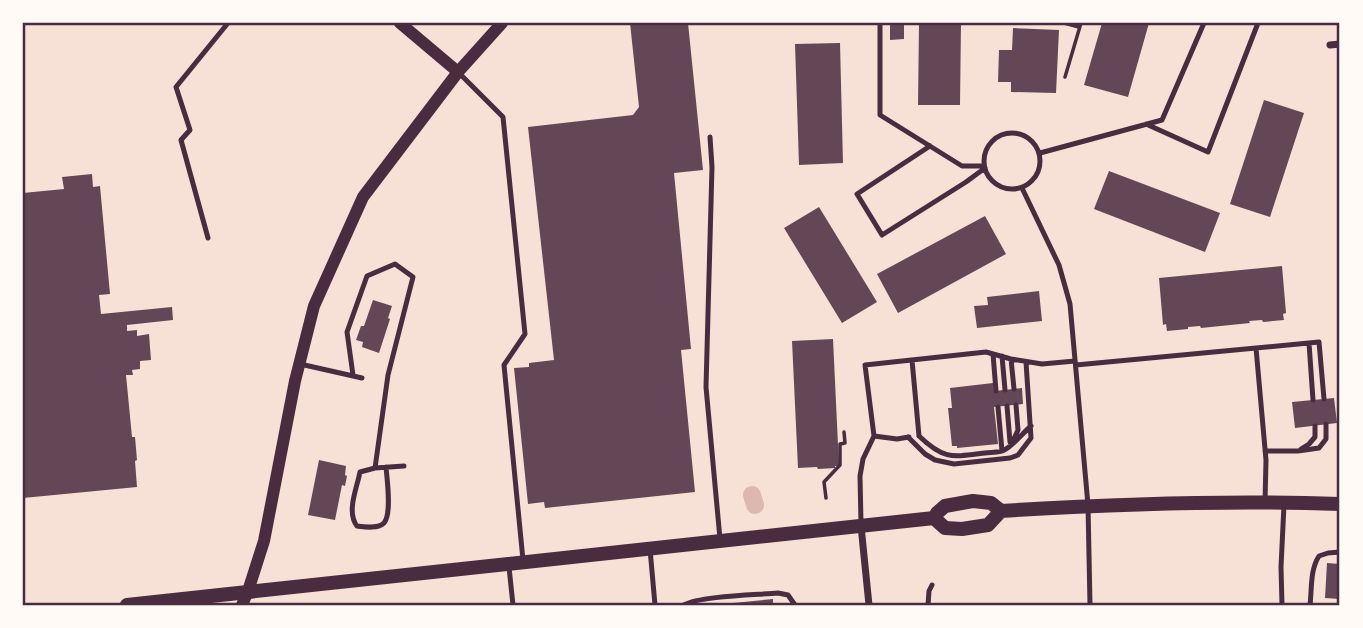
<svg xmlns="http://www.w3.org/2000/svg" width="1363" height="628" viewBox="0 0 1363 628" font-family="'Noto Serif',serif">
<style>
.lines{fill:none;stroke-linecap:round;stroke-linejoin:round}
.canal{stroke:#dcb8b0;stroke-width:18}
.building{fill:#644757}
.path{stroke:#4a2c40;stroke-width:3.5}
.service{stroke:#4a2c40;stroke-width:5}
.minor{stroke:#4a2c40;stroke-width:7}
.tertiary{stroke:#4a2c40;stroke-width:12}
.secondary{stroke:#4a2c40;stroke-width:14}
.neatline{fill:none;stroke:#4a2c40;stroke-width:2.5}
</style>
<rect width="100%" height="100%" fill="#f7e1d7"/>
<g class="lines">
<path class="canal" d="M752,495l3,10"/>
</g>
<path class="building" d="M630,23h58l15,147 -29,3 17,176 -10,1 14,142 -150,16 -1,-6 -16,2 -14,-136 15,-1v-4l25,-3 -26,-233 105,-12 6,-8z
M890,23h14v16l-14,1z
M919,23h42l-1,82h-42z
M1102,23h47l-21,74 -44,-12z
M1013,28l46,2 -3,63 -45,-1v-10h-13l1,-32h13z
M840,43l3,120 -44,2 -4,-121z
M1264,100l40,13 -34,104 -40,-13z
M1109,171l111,42 -15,39 -111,-43z
M92,174l1,13 7,-1 10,108 -11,1 2,19 71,-7 1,13 -46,5v6l10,-1v6l12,-2 2,26 -11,1v8l-8,1 1,5h-7l6,62h3l2,23 -2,1 2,26 -114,11v-305l41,-4 -2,-12z
M819,207l58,95 -35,21 -58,-95z
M985,216l21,38 -108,59 -21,-39z
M1282,266l4,47 -3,1 1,6 -21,2 -1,-2 -13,1 1,2 -49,5 -1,-2 -12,1v2l-21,2 -1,-7 -3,1 -4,-47z
M1039,291l3,30 -65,7 -3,-22 14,-1 -1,-8z
M373,300l19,6 -4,12 2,1 -11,34 -17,-6 1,-5 -7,-2 5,-14h3z
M833,339l6,127h-4v2l-17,1 -1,-2 -19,1 -6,-127z
M993,383l1,8 28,-3 1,16 -29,3 4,37 -41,4v-2h-5l-4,-38h4l-2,-20z
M1334,398l3,25 -42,5 -3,-26z
M319,460l27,6 -1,9 2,1 -2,10 -3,-1 -7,35 -27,-5z
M1327,563l13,1v35l-15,-1z
M773,599v6h-40v-2z"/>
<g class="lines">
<path class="path" d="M1064,23l15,4
M1065,77l16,-54
M826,498l-2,-16 16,-17v-21l5,-1 -1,-11"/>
<path class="service" d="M880,23v92l82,51h22
M458,72l45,45 22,217 -21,31 19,195
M1146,124l62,28 50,-129
M984 161a28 28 0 1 1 56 0a28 28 0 1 1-56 0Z
M710,137l2,30 -6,220 14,152
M930,146l-73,48 25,41 84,-53 19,-14
M1040,153l122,-33 42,-97
M1022,188l37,77 11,39 18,201 2,100
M208,238l-27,-98 9,-10 -14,-43 52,-64
M1309,343l4,57
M1256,348l63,-6 5,57
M993,354l3,37
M1002,356l3,34
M1011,359l3,30
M912,360l7,76
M300,364l62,14
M1076,365l180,-17 10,112 -1,42
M353,375l-6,-43 20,-56 28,-12 18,13 -25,98 -13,93 29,-2
M1007,406l3,36
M998,407l4,44
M874,436l23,3 12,-2
M919,436c25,24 33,21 66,17 7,-1 16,0 21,-4 9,-6 17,-16 25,-23
M908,437l17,17 10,6 19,4 56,-6 8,-3 13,-17 -5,-76
M1012,443l6,-13 -2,-25
M1301,449l8,-5 6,-7v-11
M1265,451h33l21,-3 7,-9v-15
M375,468l-15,4c-3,16 -14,40 -3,54 8,1 21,3 27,-3 8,-9 3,-44 2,-56
M861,523l-1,-47 3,-17 11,-23 -9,-71 121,-13 25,7 31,5 33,-3
M650,549l5,56
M509,567l4,38
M684,605c15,-9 72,-10 94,-12l10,2 7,10
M928,605l1,-14 3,-6
M1282,605l-1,-38 3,-62
M1310,605c2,-17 0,-35 9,-49l9,-3 12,-1"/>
<path class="minor" d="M1330,45l10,-1
M861,526l8,79"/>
<path class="tertiary" d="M400,23l58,49
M242,605l6,-14 16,-50 31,-160 19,-75 49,-109 95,-125 44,-49"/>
<path class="secondary" d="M934,518l11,10 17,1 26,-4 13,-14c113,-7 226,-11 339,-7
M127,605l807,-87 3,-5 8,-7 28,-5 18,2 10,8"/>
</g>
<rect width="1363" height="628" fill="none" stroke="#fffaf5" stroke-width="49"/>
<rect x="24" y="24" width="1314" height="580" class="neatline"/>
</svg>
